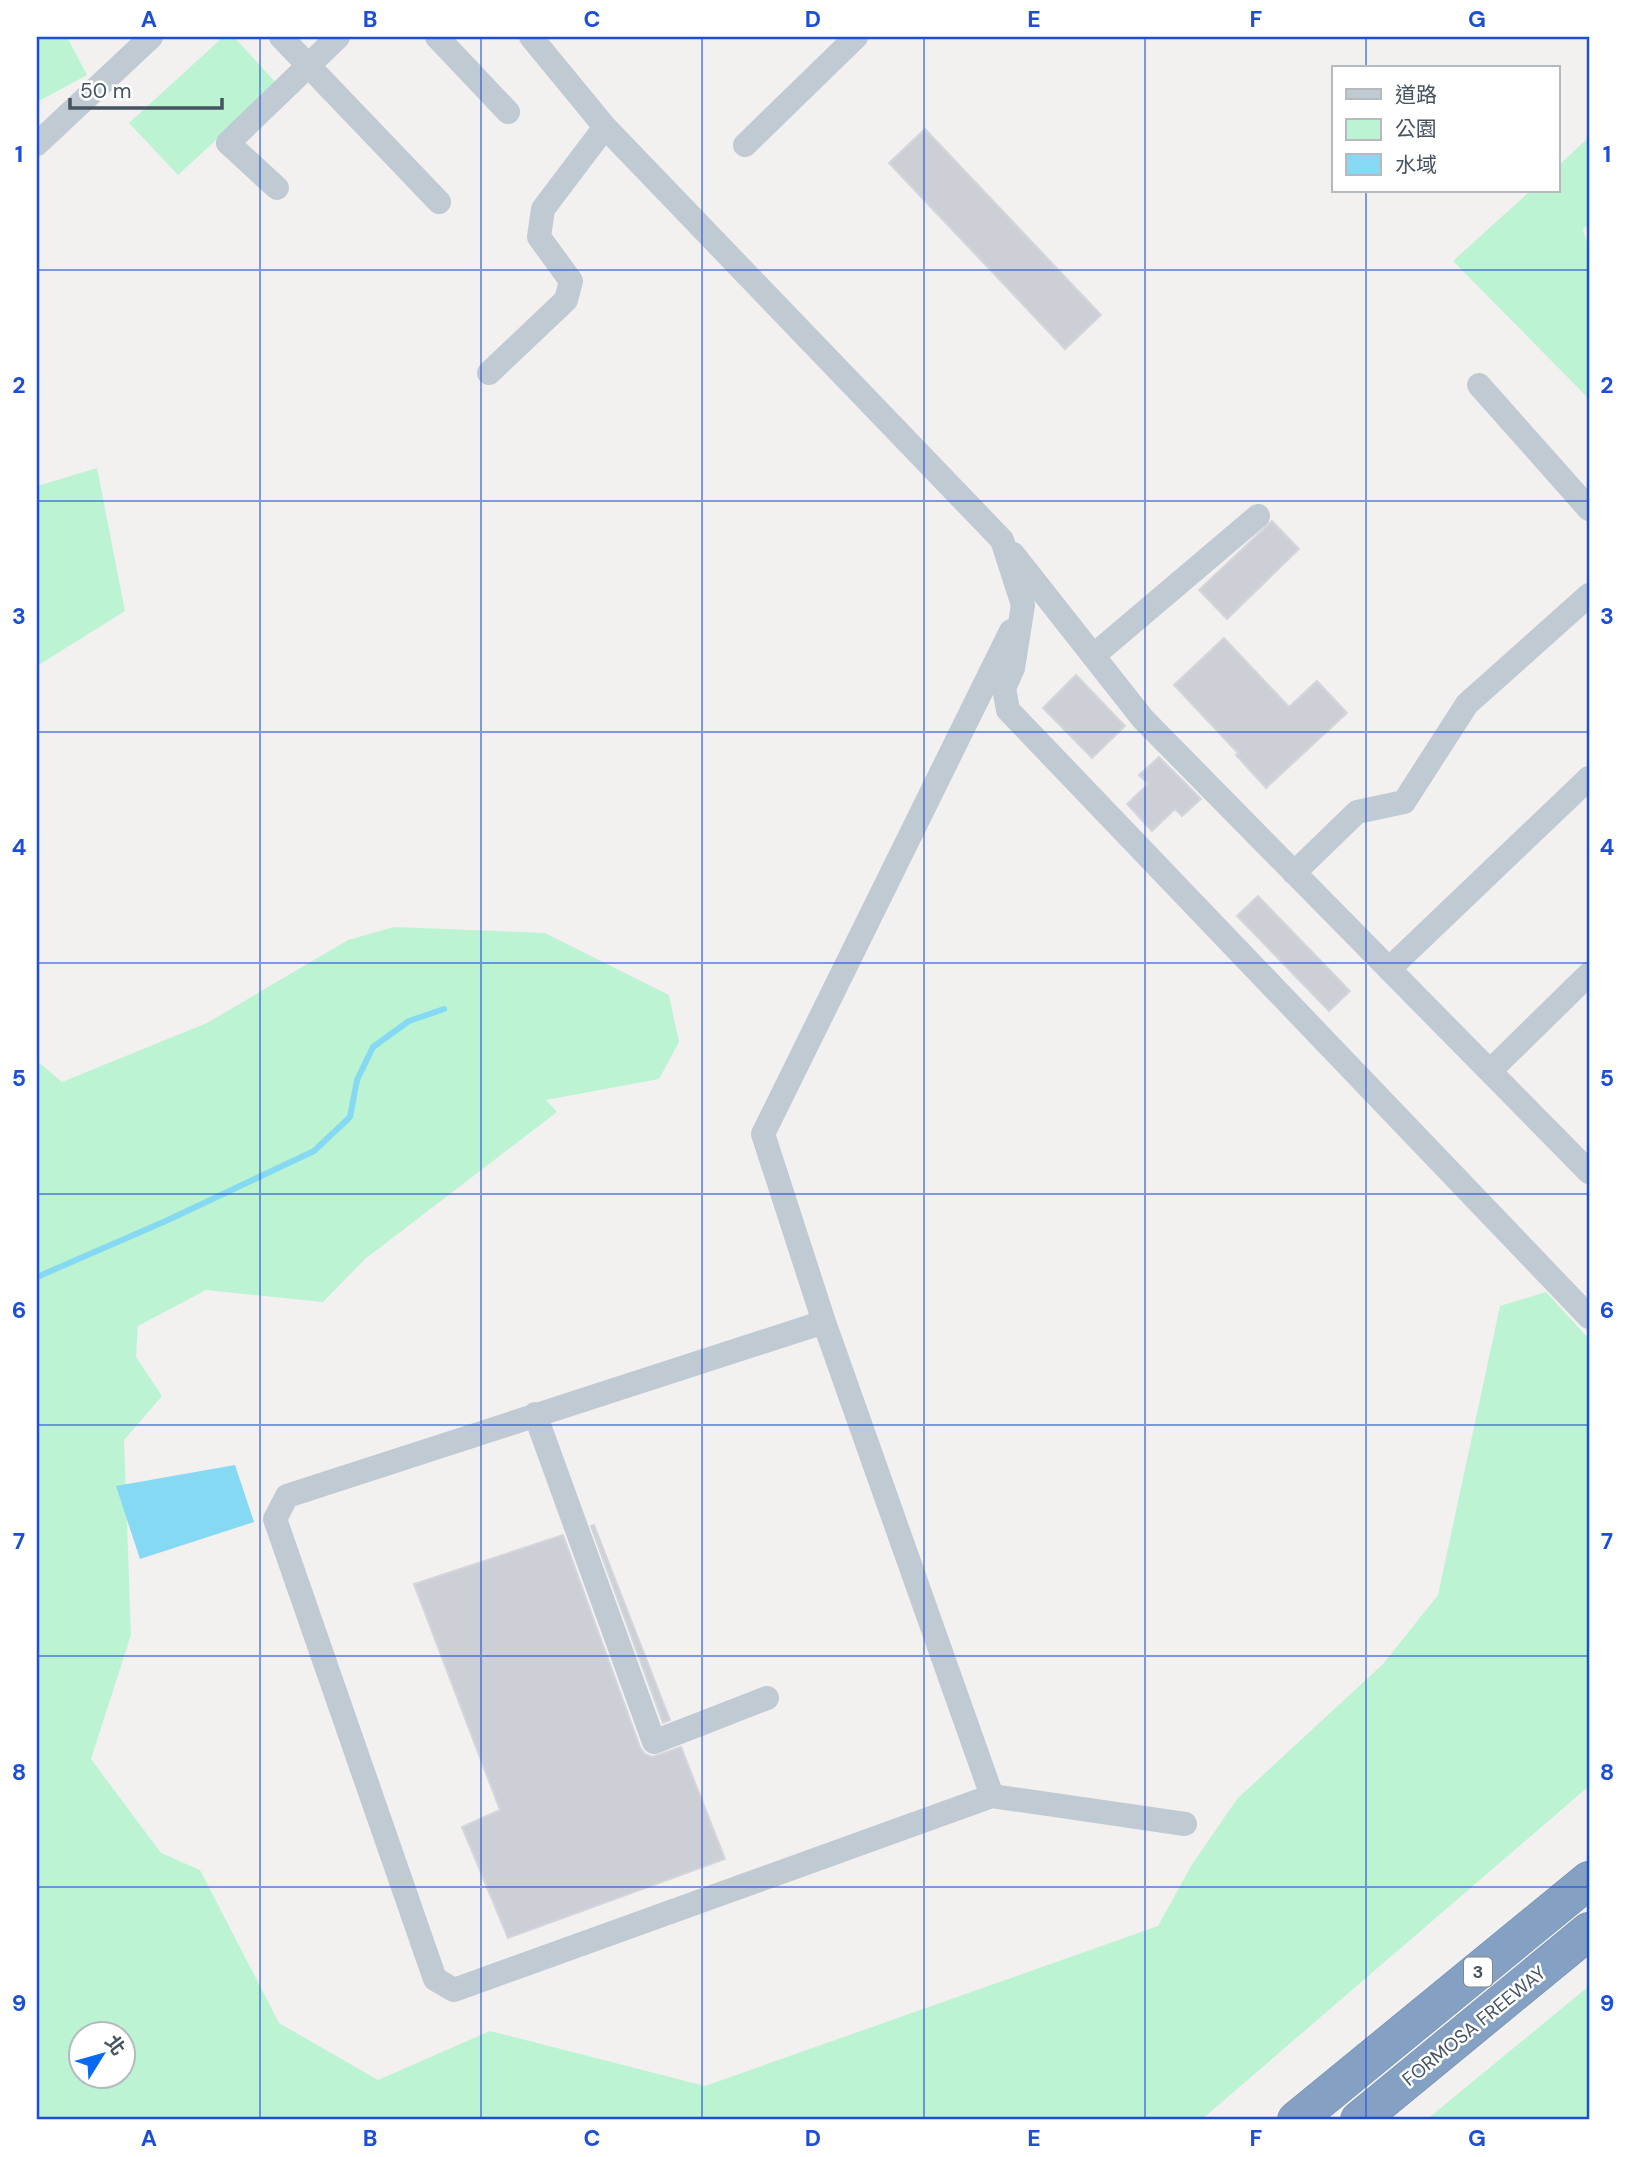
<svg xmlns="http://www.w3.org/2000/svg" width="1626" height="2157" viewBox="0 0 1626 2157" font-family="'DM Sans','Noto Sans TC',sans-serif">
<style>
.green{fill:#bcf3d3;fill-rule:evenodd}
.water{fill:#85d9f3}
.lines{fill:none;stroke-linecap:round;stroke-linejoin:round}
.stream{stroke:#85d9f3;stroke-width:6}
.building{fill:#cccfd6;stroke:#d4d6dc;stroke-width:2}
.highway-casing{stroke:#6f8caf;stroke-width:38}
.minor{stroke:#c0cad3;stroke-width:24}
.highway{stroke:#84a1c3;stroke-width:37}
.grid{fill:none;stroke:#1d4ed8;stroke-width:2;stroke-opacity:0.55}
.labels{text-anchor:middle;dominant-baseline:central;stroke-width:5;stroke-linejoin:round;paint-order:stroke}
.shield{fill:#fff;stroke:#7e8790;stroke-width:2}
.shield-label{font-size:18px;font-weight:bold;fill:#465360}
.street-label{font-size:19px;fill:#465360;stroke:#fff}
.neatline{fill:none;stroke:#1d4ed8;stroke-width:2.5}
.grid-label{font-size:23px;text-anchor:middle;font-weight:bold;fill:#1d4ed8}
</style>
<rect width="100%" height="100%" fill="#f3f0f0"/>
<path class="green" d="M37,37h30l20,38 -50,27z
M223,37h11l43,47 -99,91 -49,-52z
M1589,137v86l-6,7 6,19v150l-136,-138 77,-70h28v-25z
M97,468l28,143 -88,55v-180z
M394,927l151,6 124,62 10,47 -20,37 -113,21 11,12 -192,147 -42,43 -117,-12 -68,36 -2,31 26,39 -38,44 7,195 -40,124 70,94 39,17 79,153 99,57 112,-49 215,55 453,-160 33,-60 46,-67 146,-135 55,-69 62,-289 46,-14 43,47v447l-388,334h-1164v-1059l25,21 145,-59 141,-83zM80,2035h42v41h-42z
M1589,1986v134h-163z"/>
<path class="water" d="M235,1465l19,57 -114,37 -24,-73z"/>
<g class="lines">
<path class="stream" d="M37,1277l131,-57 146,-69 36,-34 7,-37 16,-33 36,-26 35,-12"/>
</g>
<path class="building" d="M925,129l176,186 -36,34 -176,-186z
M1272,521l27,28 -72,70 -28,-29z
M1224,638l65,69 28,-26 30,32 -81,75 -30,-33 2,-2 -64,-68z
M1076,675l49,51 -33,32 -49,-50z
M1159,757l42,42 -19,17 -7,-7 -23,22 -25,-27 21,-20 -9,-9z
M1258,896l92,95 -21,20 -92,-95z
M594,1525l76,195 -7,3 -72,-197z
M563,1535l77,212 5,7 7,3 29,-10 44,112 -217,79 -46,-111 38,-17 -86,-226z"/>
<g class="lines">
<g class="highway-casing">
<path id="highway" d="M1296,2120l293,-240
M1359,2120l230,-189"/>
</g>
<path class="minor" d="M281,37l158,165
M437,37l71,75
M531,37l74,90 397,413 21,65 -10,63 -9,20 4,22 581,607
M37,144l114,-107
M745,145l111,-108
M277,188l-49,-45 110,-106
M489,373l77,-73 5,-19 -32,-44 4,-28 62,-82
M1479,385l110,124
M1013,554l130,165 446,453
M1011,631l-248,503 61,188 168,474 193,28
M1093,656l165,-140
M1294,873l63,-61 47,-10 63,-98 122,-109
M1389,969l200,-191
M1490,1071l99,-97
M824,1322l-537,174 -12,23 160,460 19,11 538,-194
M535,1414l119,328 113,-44"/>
<use href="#highway" class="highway"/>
</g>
<path class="grid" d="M260,37v2083M481,37v2083M702,37v2083M924,37v2083M1145,37v2083M1366,37v31M1366,191v1929M37,270h1552M37,501h1552M37,732h1552M37,963h1552M37,1194h1552M37,1425h1552M37,1656h1552M37,1887h1552"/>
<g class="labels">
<rect class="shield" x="1464" y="1957.5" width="28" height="29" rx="5"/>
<g class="shield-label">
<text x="1478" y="1972">3</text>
</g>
<g class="street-label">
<text transform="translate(1474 2026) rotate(-39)">FORMOSA FREEWAY</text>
</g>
</g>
<rect width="1626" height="2157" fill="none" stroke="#ffffff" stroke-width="77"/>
<rect x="1332" y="66" width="228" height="126" fill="#ffffff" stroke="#b5babf" stroke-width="2"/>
<rect x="1346" y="89" width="35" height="10" fill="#c0cad3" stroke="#b5babf" stroke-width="2"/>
<text x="1395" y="102" font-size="21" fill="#465360">道路</text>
<rect x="1346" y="119" width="35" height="21" fill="#bcf3d3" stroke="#b5babf" stroke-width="2"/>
<text x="1395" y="136" font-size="21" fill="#465360">公園</text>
<rect x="1346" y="154" width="35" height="21" fill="#85d9f3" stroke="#b5babf" stroke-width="2"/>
<text x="1395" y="172" font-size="21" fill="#465360">水域</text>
<g transform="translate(102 2055) rotate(53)"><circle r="33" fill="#ffffff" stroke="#b5babf" stroke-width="2"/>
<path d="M0-5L12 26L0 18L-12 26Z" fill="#0a69f3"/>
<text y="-10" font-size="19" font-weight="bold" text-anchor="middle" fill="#465360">北</text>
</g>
<path d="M70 98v10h152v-10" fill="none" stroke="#465360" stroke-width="3.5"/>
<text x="80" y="98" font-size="21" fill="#465360" stroke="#ffffff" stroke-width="5" paint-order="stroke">50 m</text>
<rect x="38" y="38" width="1550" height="2080" class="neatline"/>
<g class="grid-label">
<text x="149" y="27">A</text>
<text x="370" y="27">B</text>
<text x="592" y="27">C</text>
<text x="813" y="27">D</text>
<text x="1034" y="27">E</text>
<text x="1256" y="27">F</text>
<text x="1477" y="27">G</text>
<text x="19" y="162">1</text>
<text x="1607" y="162">1</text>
<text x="19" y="393">2</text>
<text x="1607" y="393">2</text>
<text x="19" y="624">3</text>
<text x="1607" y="624">3</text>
<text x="19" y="855">4</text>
<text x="1607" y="855">4</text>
<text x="19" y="1086">5</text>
<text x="1607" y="1086">5</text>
<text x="19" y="1318">6</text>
<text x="1607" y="1318">6</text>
<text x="19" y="1549">7</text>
<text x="1607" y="1549">7</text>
<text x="19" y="1780">8</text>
<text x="1607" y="1780">8</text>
<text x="19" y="2011">9</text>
<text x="1607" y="2011">9</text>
<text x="149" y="2146">A</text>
<text x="370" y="2146">B</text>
<text x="592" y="2146">C</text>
<text x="813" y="2146">D</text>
<text x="1034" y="2146">E</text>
<text x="1256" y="2146">F</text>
<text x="1477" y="2146">G</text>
</g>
</svg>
